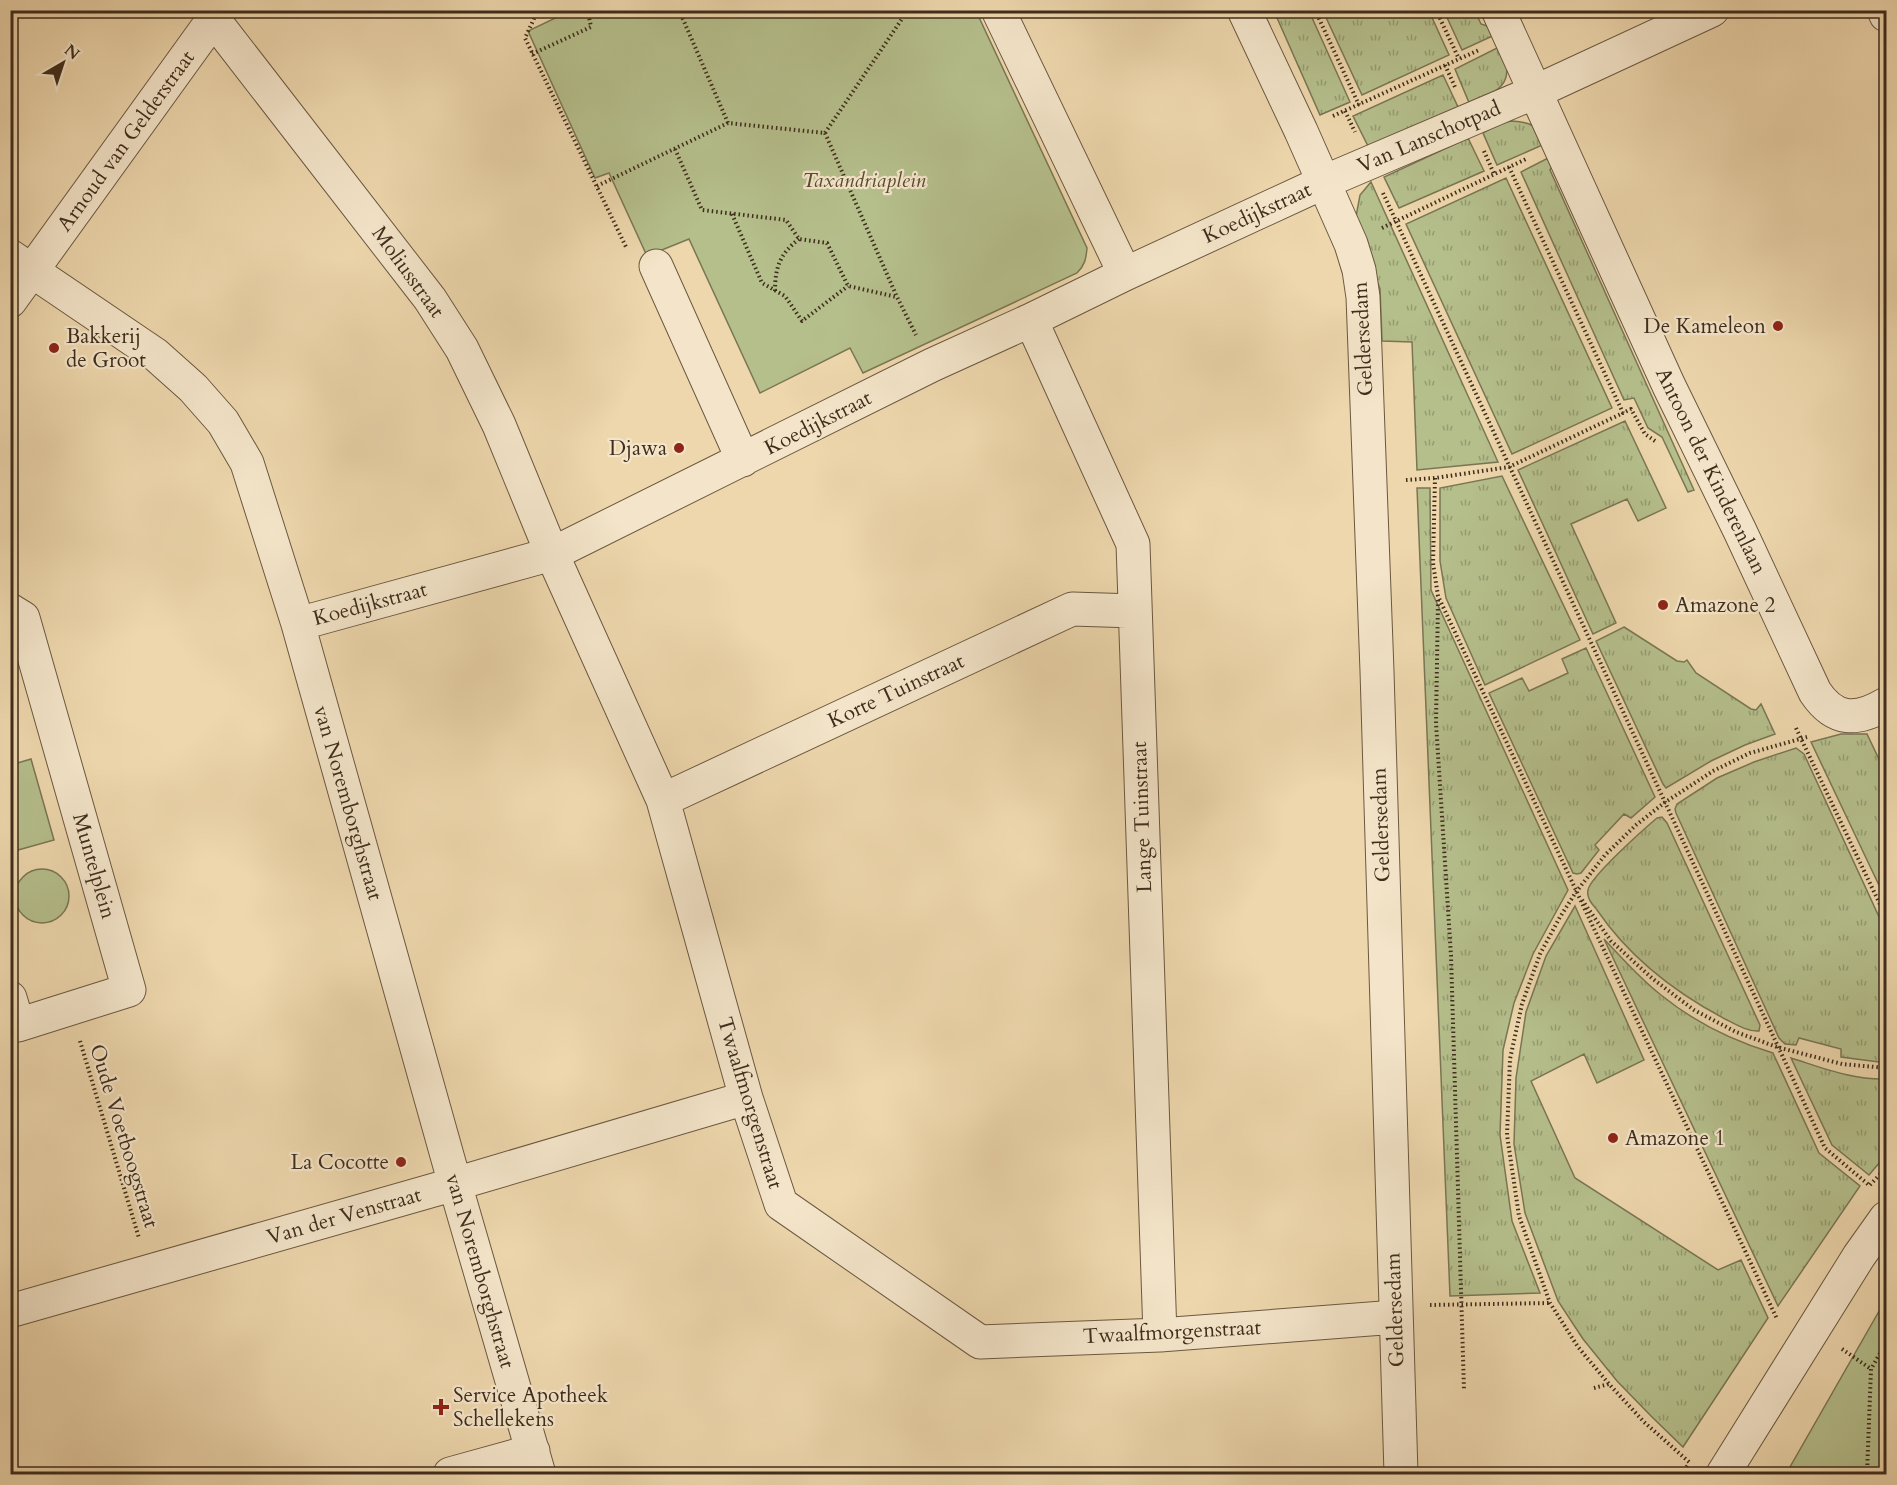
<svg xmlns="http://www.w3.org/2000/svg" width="1897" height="1485" viewBox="0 0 1897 1485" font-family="Cardo,serif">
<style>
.grass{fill:url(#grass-tufts);stroke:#7a7654;stroke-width:1.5}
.green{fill:#b5bf8c;stroke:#7a7654;stroke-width:1.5}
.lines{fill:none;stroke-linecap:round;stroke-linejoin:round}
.minor-casing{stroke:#6b5840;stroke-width:35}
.path{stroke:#3f2d1c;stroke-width:4;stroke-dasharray:1.5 3;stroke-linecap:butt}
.minor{stroke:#f4e5ca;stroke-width:33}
.poi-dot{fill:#8f2418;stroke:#f4e5ca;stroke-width:2}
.labels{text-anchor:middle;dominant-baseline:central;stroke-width:4.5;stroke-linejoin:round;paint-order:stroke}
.street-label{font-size:21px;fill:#3f2d1c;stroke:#f4e5ca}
.park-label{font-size:21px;font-style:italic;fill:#574a32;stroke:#f4e5ca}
.poi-label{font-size:21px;fill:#3f2d1c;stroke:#f4e5ca;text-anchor:start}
</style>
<defs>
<pattern id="grass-tufts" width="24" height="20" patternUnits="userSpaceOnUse" patternTransform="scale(1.5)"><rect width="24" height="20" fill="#b5bf8c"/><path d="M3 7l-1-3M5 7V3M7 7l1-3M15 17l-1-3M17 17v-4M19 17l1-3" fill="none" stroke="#959c72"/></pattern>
</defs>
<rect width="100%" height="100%" fill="#eed7ad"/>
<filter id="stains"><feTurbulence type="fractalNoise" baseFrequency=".00333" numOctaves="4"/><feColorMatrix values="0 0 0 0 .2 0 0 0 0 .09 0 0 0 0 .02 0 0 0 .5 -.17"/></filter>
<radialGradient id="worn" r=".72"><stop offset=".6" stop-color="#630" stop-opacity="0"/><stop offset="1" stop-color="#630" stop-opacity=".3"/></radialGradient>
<path class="grass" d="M1274,11h35l41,91 -30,13z
M1323,11h106l20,44 -87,40z
M1444,11h31l6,13 12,4 4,6 -35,16z
M1501,46c15,37 1,43 -31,59l-15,-36z
M1443,75l15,32 -89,41 -16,-32z
M1512,121c19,1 26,5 35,22l-50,22 -14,-32 16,-10z
M1468,138l16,33 -85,37 -15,-31z
M1554,155l2,4 -6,11 144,320 -6,2 -26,-55 -14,-9 -14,-30 -10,2 -103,-228z
M1506,178l106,230 -100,46 -106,-230z
M1371,182l127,280 -81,8 -5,-128 -30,-1 -2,-52 -25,-67 5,-27z
M1625,421l41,87 -28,13 -11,-22 -56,25 45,99 -23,11 -75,-164z
M1502,476l78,164 -95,45 -39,-87 -6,-37v-73z
M1417,488h13l1,102 137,300 -35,64 -19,49 -11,47 -3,85 12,86 28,72 -90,3z
M1624,627l53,34 7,1 3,-2 9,13 55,36 5,1 5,-6 14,30 -30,11 -34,16 -45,27 -3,-4 -67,-143z
M1586,648l69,149 -24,21 -7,-4 -29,31 4,5 -18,23 -4,1 -4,-1 -84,-180 33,-15 7,13 39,-18 -6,-14z
M1841,734h26l19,40v126l-75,-158z
M1796,748l8,6 82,178v131l-45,-6v-8l-42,-11 -3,7 -11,-1 -6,-6 -103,-225 -1,-4 2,-5 40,-26 37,-16z
M1662,817l5,6 93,202 -1,6c-11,1 -24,-7 -34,-12 -49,-26 -96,-62 -128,-109 -4,-5 -11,-12 -9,-20 2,-13 56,-61 69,-72z
M1575,906l69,154 -47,23 -13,-29 -53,27 44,97 143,92 23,-10 27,58 -85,129 -32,-31 -34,-35 -34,-42 -25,-38 -33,-88 -11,-69 2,-66 10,-66 20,-56z
M1604,939c18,19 36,40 57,56 32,26 72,46 112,58l46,100 41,33 -82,120z
M1791,1058c32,10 62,22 95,21v76l-17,20 -37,-30z"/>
<path class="green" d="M572,10l404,1 111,237c-1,11 -2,17 -10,25l-214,100 -13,-25 -90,45 -71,-154 -42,17 -38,-83 -14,5 -67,-147z
M31,759l23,81 -43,12v-87z
M15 896a27 27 0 1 1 54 0a27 27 0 1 1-54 0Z
M1886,1299v175h-100z"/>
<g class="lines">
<g class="minor-casing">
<path id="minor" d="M998,10l127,264
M1244,10l57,121 50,113 8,26 4,27 14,374 24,803
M1498,10l171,376 71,145 75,161c20,30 42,29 71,12
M1884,10l2,5
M214,20l216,279 32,50 37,76 53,129 111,246 83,298 35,106 199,138 180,-7 236,-18
M10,256l146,99 37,33 30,34 24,41 51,161 157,560 84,290
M656,266l87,194
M10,301l210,-291
M1031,320l102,224 27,791
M10,610l13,8 106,372 -111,35 -8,-27
M298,624l254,-70 380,-189 99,-45 94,-46 199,-92 211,-90 177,-82
M663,800l409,-191 63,2
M10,1311l445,-127 291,-86
M450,1474l83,-23
M1723,1474l136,-218 27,-38"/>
</g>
<path class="path" d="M538,10l-13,28 102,211
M679,10l49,113
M1315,10l44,95
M1436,10l23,49
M532,54l59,-27 -2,-10 13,-7
M1445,65l10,22
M1345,111l10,21
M1333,116l146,-66
M825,133l72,164 19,38
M675,149l27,61 84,10 13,19 28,4 21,43 49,11
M1484,151l10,23
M1509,167l114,246 8,-4 14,25 10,7
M597,186l131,-63 97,10 83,-123
M1383,193l442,955 45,38
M732,214l30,69 23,13 17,25 46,-35
M1382,228l144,-69
M775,291c0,-24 5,-37 24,-52
M1435,478l-2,85 5,33 339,723
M1406,480l29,-2 74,-11 114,-54
M1438,600l-2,123 15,233 13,434
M1796,728l90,189
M1582,900l29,41 42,38 41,31 42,22 41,15 65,17 44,4
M80,1041l59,197
M1870,1185l16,-17
M1430,1305l120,-2
M1842,1349l29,20
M1594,1388l15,-4
M1689,1462l-45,-40 -35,-38 -31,-37 -28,-44 -31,-87 -12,-81 3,-76 12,-55 18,-50 20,-37 16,-25 29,-37 31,-30 28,-22 49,-32 37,-18 57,-16
M1681,1474l7,-9
M1867,1474l4,-105 15,-26"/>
<use href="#minor" class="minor"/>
</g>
<g class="poi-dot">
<circle cx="1778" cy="326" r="6"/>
<circle cx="54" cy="348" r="6"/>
<circle cx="679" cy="448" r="6"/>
<circle cx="1663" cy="605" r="6"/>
<circle cx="1613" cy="1138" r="6"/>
<circle cx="401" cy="1162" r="6"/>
<path d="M438 1398h6v6h6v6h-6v6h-6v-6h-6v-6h6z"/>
</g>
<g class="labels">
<g class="street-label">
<text transform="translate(1429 137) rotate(-23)">Van Lanschotpad</text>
<text transform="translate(126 141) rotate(-54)">Arnoud van Gelderstraat</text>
<text transform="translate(1257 213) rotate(-25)">Koedijkstraat</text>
<text transform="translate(408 272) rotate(54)">Moliusstraat</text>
<text transform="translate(1363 339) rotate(-93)">Geldersedam</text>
<text transform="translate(818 423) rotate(-27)">Koedijkstraat</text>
<text transform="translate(1711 471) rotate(64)">Antoon der Kinderenlaan</text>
<text transform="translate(370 604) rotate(-15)">Koedijkstraat</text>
<text transform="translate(896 691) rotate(-25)">Korte Tuinstraat</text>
<text transform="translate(348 803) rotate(74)">van Noremborghstraat</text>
<text transform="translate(1142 817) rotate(-92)">Lange Tuinstraat</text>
<text transform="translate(1381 825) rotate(-92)">Geldersedam</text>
<text transform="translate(94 866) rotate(74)">Muntelplein</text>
<text transform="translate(750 1103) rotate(73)">Twaalfmorgenstraat</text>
<text transform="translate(124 1136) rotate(73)">Oude Voetboogstraat</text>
<text transform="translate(344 1216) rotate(-16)">Van der Venstraat</text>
<text transform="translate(480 1271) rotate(74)">van Noremborghstraat</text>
<text transform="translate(1395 1310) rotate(-92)">Geldersedam</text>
<text transform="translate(1172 1332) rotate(-3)">Twaalfmorgenstraat</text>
</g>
<g class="park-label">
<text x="864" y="180">Taxandriaplein</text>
</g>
<g class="poi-label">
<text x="1766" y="326" text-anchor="end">De Kameleon</text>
<text x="66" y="336">Bakkerij<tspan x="66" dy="24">de Groot</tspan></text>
<text x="667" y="448" text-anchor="end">Djawa</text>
<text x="1675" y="605">Amazone 2</text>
<text x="1625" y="1138">Amazone 1</text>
<text x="389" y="1162" text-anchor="end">La Cocotte</text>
<text x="453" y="1395">Service Apotheek<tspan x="453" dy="24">Schellekens</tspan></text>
</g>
</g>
<rect width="1897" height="1485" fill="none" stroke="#eed7ad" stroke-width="36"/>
<rect x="12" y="12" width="1873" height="1461" fill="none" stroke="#3f2d1c" stroke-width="3"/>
<rect x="18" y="18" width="1861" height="1449" fill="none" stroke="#3f2d1c" stroke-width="1.5"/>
<g transform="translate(63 63) rotate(39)" stroke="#f4e5ca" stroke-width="4.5" paint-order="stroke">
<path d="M0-4.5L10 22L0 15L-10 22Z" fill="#3f2d1c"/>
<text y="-9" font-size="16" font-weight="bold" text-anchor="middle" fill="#3f2d1c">N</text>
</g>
<rect width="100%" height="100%" filter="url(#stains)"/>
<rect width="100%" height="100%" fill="url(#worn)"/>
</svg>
